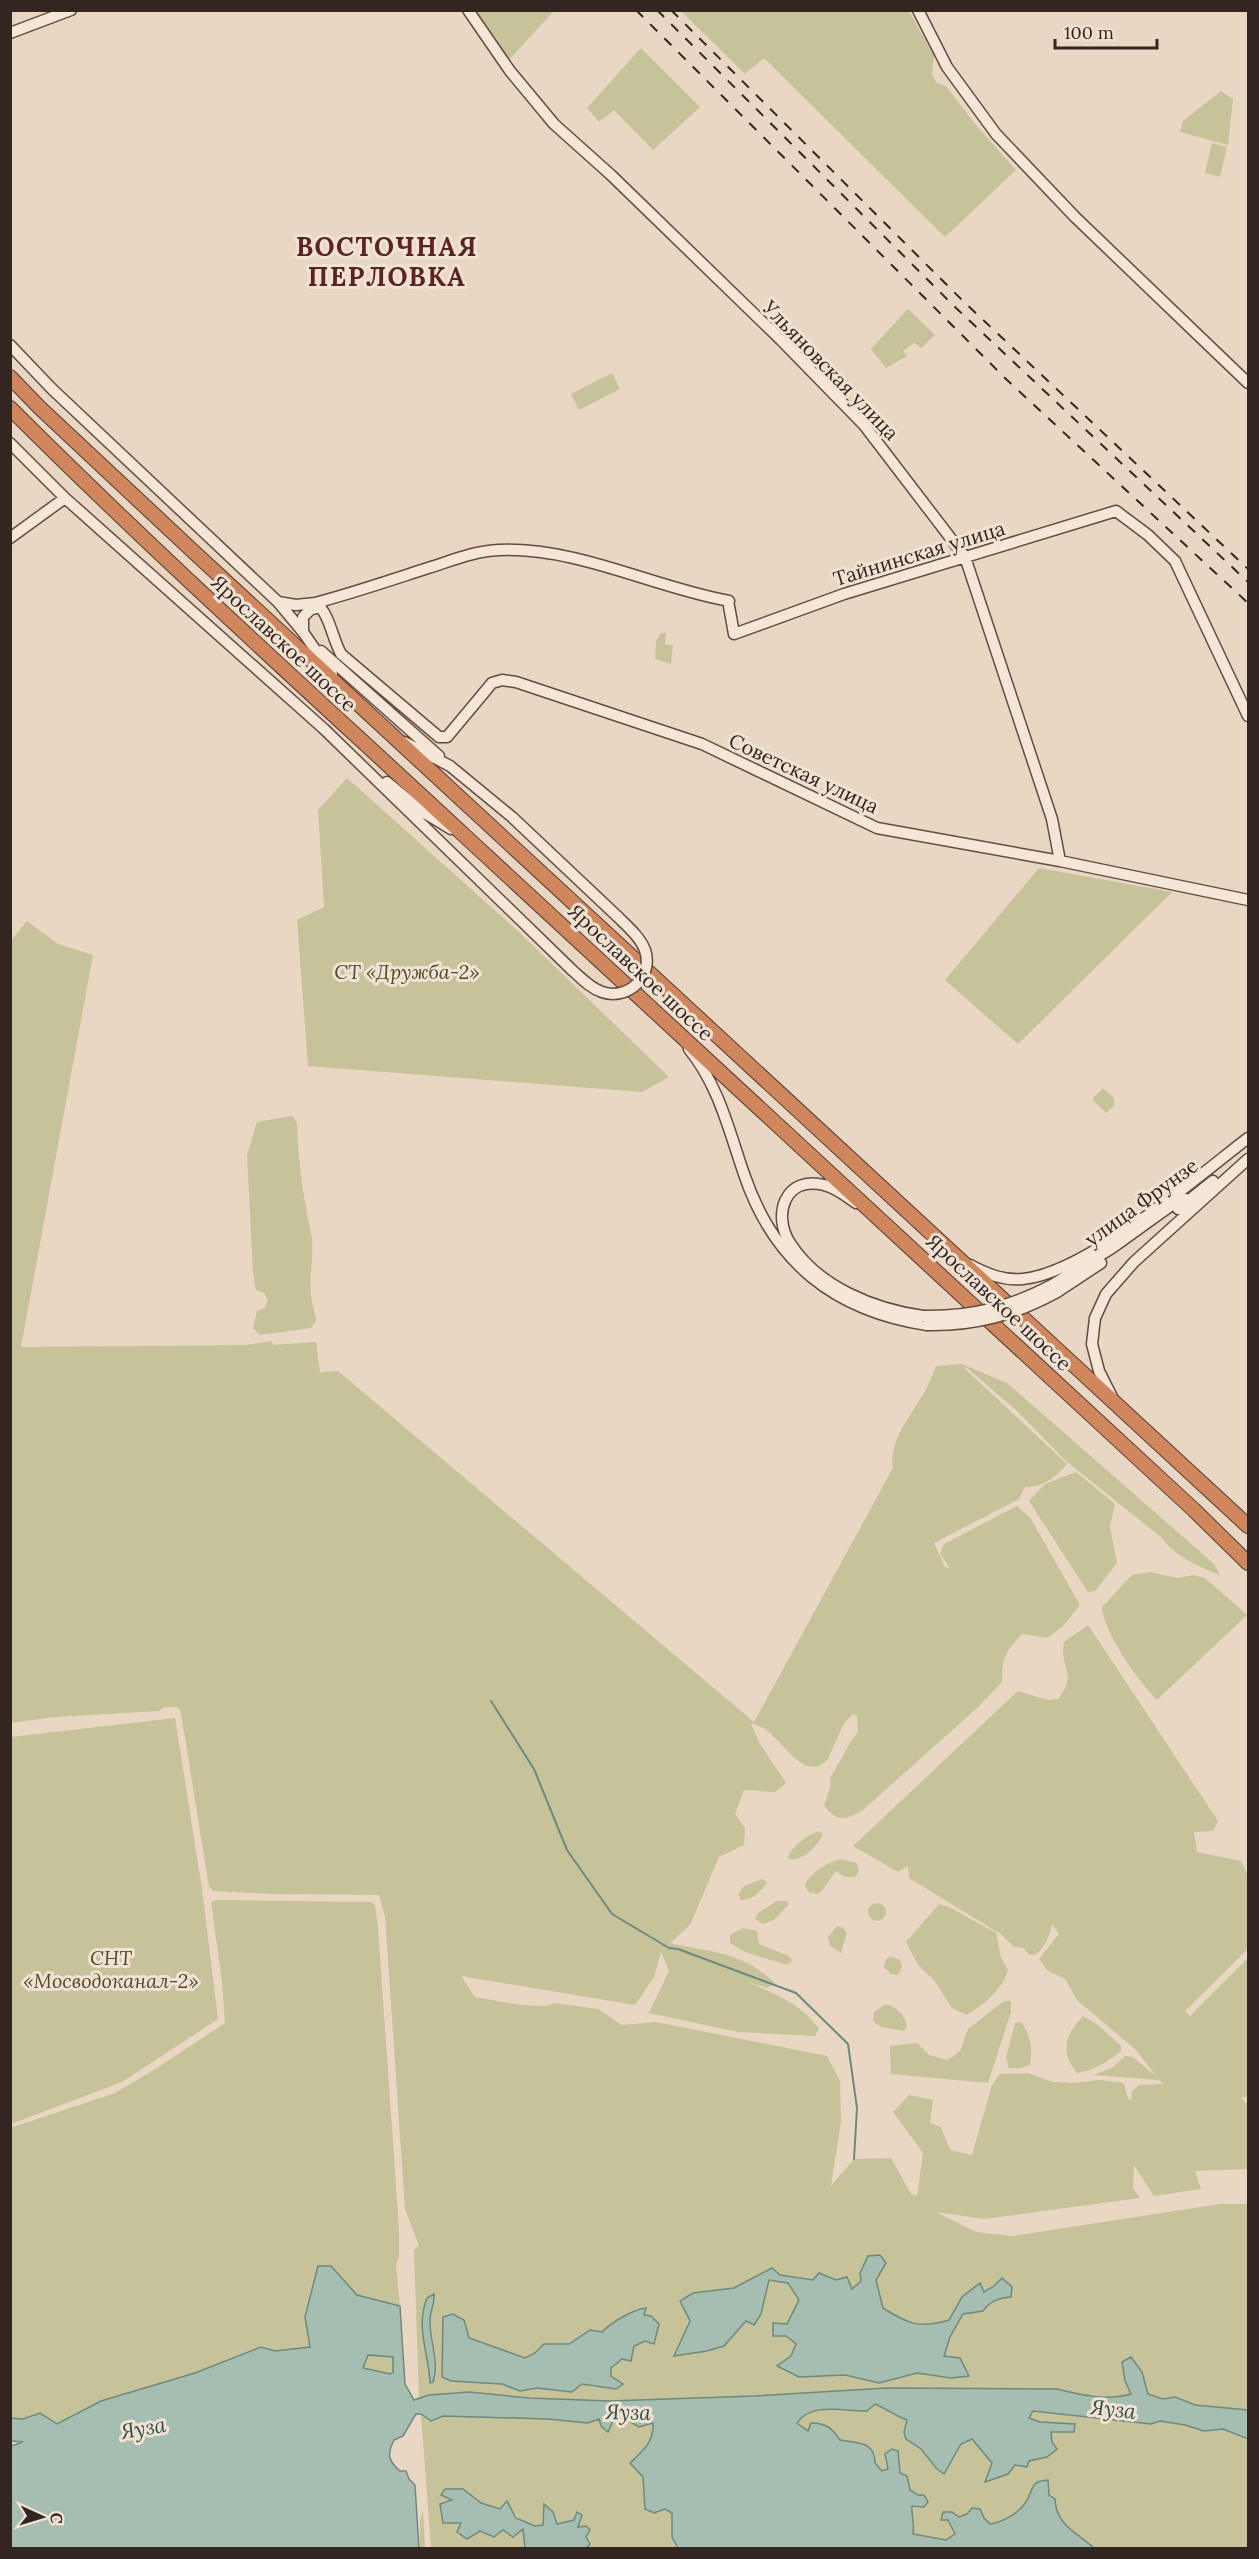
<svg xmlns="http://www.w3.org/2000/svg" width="1259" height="2559" viewBox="0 0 1259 2559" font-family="Lora,serif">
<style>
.green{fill:#c6c29a;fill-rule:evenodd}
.water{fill:#a6bdb1;stroke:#6e8a7d;stroke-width:1.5;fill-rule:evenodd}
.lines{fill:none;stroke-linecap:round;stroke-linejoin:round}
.stream{stroke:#6e8a7d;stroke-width:2}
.secondary-casing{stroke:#644b40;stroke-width:13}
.highway-casing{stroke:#503930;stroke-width:16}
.secondary{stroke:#f5e6d7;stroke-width:10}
.highway{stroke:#d0875e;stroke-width:14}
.rail{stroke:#33251f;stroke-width:2;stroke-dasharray:10 10;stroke-linecap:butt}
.secondary-bridge-casing{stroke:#644b40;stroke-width:13;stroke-linecap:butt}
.secondary-bridge{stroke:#f5e6d7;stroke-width:10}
.labels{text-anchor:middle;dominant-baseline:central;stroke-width:6;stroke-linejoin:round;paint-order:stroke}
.street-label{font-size:20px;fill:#33251f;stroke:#f1e2d3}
.park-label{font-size:20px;font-style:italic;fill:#4c4e28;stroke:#f1e2d3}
.water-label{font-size:21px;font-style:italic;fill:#305249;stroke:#f1e2d3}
.district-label{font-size:26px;font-weight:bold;letter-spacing:1.5px;fill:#5c2323;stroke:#f1e2d3}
</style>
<rect width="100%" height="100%" fill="#e9d7c4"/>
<path class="green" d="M473,11h81l-46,50z
M681,11h228l25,45 -2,19 5,8 9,3 29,38 41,46 -71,67 -181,-179 -19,16z
M641,48l59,59 -47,43 -39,-40 -15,12 -12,-14z
M1221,91l12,8 -5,46 -48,-13 3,-11z
M1212,143l15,4 -7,30 -15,-4z
M908,309l27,26 -14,13 -7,-5 -11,8 4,5 -21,12 -15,-19z
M612,373l8,16 -41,21 -8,-16z
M661,633h5l-1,12h8l-2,19 -16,-5 1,-18z
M347,778l173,155 149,144 -27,15 -334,-26 -11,-146 27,-13 -6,-97z
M1039,868l133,24 -154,152 -73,-64z
M27,921l31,23 35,11 -72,392 225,-2 26,-4 1,4 43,-3 4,30 18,-1 416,351 139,-254c-5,-25 17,-51 29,-72 6,-9 10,-20 14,-30l26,-2 45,19 206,180 7,12c-18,-7 -48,-20 -58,-37l-96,-77 -49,-50 -51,-44 -2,1 103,96c-10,13 -26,24 -42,23l-6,12 -85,44 11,24 5,1 -10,-14 4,-10 73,-38 14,13 49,86 -18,22 -15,11 -25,-4c-17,19 -20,23 -20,48l-25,26 -114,102c-18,10 -24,13 -39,-4l7,-22 -1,-7c11,-14 16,-31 28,-45l-1,-16 -4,-2 -9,9 -16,36c-28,30 -50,-35 -77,-35l9,20 26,39 -11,9 -31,-2 -9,24 10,14 -1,17 -25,12 -29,68 -20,18c43,10 71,8 105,40l-8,5 -19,-6c27,12 54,22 71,47l-4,7 -77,-4 -89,-19 20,-42 -8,-19 -7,25 -19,28 -174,-29 14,21 45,8 25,1 9,-3 44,6 24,16 34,-3 171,34 13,25 1,40 -10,65 23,-27 37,-1 20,36 6,2 6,-43 -30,-41 16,-17 24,5 -3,23 11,4 9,23 22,5 20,-70 8,-11 27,-1 26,9 20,1 27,-3 24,3 4,15 3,3 1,-10 7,-6 24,-1 -4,-4 -66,-5 19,-7 13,-12 8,1 24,20 -21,-27 -59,-50 -12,-21 -18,-9 -8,-11 20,-25 -7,-10c-3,12 -6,23 -17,31l-7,-1 -4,-6 -10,-1 -12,-12 -93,-57 -1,-12 -10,6 -45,-26 165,-155 29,9 11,-1c21,-28 1,-28 6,-57l24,-17 130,196 -5,10 -19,1 3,20 44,9 7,14v74l-63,62 5,5 58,-58v139h-7l5,6h2v66l-53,2 6,18 -47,7 -20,-31 -1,23 7,10 -156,21 -48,-7 40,20 36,4 208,-32h28v206l-53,-5 -20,-8 -12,2 -15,-5 -6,-22 -17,9 6,13c-24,6 -50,1 -74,-5l-170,-1 -133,8 -145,5 -80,-3 -60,-6 -40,3 -10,4 -5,-149 5,-4 -14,-37 -20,-293 -6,-21 -107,-1 -58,-3 -5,-4 -26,-162 -3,-15 -4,-3h-12l-5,4 -104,6 -44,6 -1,-781zM771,2268l9,7 33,5 6,-7 32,17 10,-9 15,-1 7,28c25,15 37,21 66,12l13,-23 18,-14 4,9 10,-6 8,-8 9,19c-12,1 -21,4 -28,14l-20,3 -13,23 -6,19 16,3 9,17 -18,2 -34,-5 -15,4 -57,-2 -46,2 -21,-11 13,-10 5,-12 -10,-8h-13l14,-11 12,-25 -11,-18 -20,-2 -7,34 -7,11 -8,-4 -22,25 -50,10 16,-35 -10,-20 13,-8 41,-5zM435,2298l-5,18 6,44 -6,22c0,-25 -10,-47 -8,-72zM637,2309h9l-3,6 2,26 -11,5 -23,22v8l11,9 -27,2 -13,-3 -10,8 -35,-4 -17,3 -18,-7 -60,-7 1,-60 20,3 6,18 56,20 10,-5 9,-9h25l21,-14 12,2c11,-10 23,-15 35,-23z
M1103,1088l11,10v8l-8,7 -14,-14z
M292,1116l5,7c1,37 6,73 14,110 4,19 -2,40 0,60 0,9 4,18 5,27l-5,8 -51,7 -7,-7 4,-17 8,-3 3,-8 -4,-7 -8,-3 -3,-17 -6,-118 10,-33z
M1076,1472l39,32 -5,23 7,36 -22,28 -7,1 -59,-91 16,-17z
M1150,1572l27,6 17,-3 11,3 42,37 -90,85c-19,-19 -53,-67 -55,-93l30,-32z
M175,1718l27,171 16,130 -96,63 -111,42v-387z
M818,1831l5,3c-5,12 -21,28 -35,25 2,-12 19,-23 30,-28z
M841,1859l16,4 2,8 -4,6h-10l-9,-6 -15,21 -5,2 -7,-2 -4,-6c3,-12 23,-24 36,-27z
M762,1879l5,3c-6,10 -14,18 -26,18l-3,-6 6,-8z
M216,1900l156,2 3,3 3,23 21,300v29l-3,7 4,42 -43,-11 -26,-29 -26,51 5,30 -35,4 -14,-4 -66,26 -94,28 -44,23 -17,-11 -17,6 -12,-1 -1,-290 105,-35 42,-25 68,-45 -3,-41 -11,-80z
M777,1901h9l3,3 -15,16 -11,4 -8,-5 3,-6z
M868 1912a9 9 0 1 1 18 0a9 9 0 1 1-18 0Z
M939,1904l10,3 47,26 5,24 7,13c-7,22 -23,33 -41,45l-15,-7 -18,-28 -16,-15 -12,-23z
M837,1926l5,1 5,6 -6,20 -11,-7 -2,-9z
M743,1928l14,3 2,13 30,12 3,5 -5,4 -42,-13 -15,-9v-8z
M891,1956l9,4 2,7 -4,8 -7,-1 -7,-7 2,-8z
M1004,2001h7v11l-23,71 -97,-9 -1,-28 27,-3 12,12 19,5 12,-9 8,-22z
M886,2004c11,4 18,10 21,21l-3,6 -23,-4 -8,-6 1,-9z
M1083,2016l15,9 23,21v5c-14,11 -26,19 -44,22 -17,-20 -12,-39 6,-57z
M1021,2022c10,13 12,27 9,43l-9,3h-12l-3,-11 9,-34z
M368,2355l25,2v15l-3,2 -27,-6z
M875,2404c12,5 20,12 32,16l-3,12 27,28 6,9 7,5 17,-30 11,-5 20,24 -6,18 22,-7 7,-9 14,-4 23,-19 -1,-10 7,-2v-8h-18l-11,-4 4,-7 118,13 9,-3 25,4 19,6 19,-2 25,10v109h-154l-31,-25 -7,-11 -1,-13 -6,-4 -2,-15c-16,17 -33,40 -57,44 -13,-12 -26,-9 -42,-4l7,15 -9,5 -34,-6 3,-11c-5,-11 -3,-17 3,-28l-8,-5 -3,-14 -7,-3 -2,-22 -13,9 3,9 -6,2 -7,-8v-9l-12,-11 -23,-3 -7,-11 -25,2 -12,-8c14,-18 30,-12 50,-12 9,0 20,-4 29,-7z
M421,2414l10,7 12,-5 105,3 40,4 12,-4 10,8 4,-8 9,-2 16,10 15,-4c0,19 -11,27 -24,40l13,14 3,32 19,-1 7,5v24l6,11h-92l4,-4 -13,-16v-16l-3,8c-13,5 -20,2 -32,-4l1,9c-19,1 -28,-8 -36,-24l-7,8 -19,-6 -18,-14 -10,11 8,23 19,8 43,-2 2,19h-94z
M423,2510l2,38h-5v-28z"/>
<path class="water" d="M880,2255l6,8 -10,17 7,28c25,16 37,21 66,12l13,-23 18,-14 4,9 10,-6 8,-8 10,9 -1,10c-12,1 -21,4 -28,14l-20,3 -13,23 -6,19 16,2 9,18 -18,2 -34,-5 -38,10 -34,-8 -46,2 -22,-11 14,-10 5,-12 -10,-8h-13v-13l14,1 12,-24 -11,-17 -19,-3 -8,34 -7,11 -8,-4 -22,25 -17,5 -33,5 16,-35 -10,-20 13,-8 41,-5 38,-20 8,7 33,5 6,-7 17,7 11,-3 5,12 9,-8 -1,-8 8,-17z
M318,2266h13l26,29 43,11 5,78 9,16 15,-5 40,-3 60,6 80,3 145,-5 133,-8 170,1c24,6 50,12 74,5l-6,-13 -3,-19 9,-5 11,15 6,22 15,5 12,-2 20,8 53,5v29l-25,-10 -19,2 -19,-6 -25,-4 -9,3 -118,-13 -4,7 11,4 35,2 -1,8h-23l1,10 5,7 -10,8 -18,4 -2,6 -12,-2 -7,9 -23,8 7,-19 -20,-24 -11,5 -17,30 -7,-5 -16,-20 -15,-10 -2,-7 3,-12c-12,-4 -20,-11 -32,-16l-8,7c-23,1 -55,-10 -70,12l11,8 3,-8c15,0 21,5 29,17 17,3 35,1 35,23l7,8 6,-2 -3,-15 7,-5 6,2 2,22 7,3 3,14 8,5h6l4,7 -4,5 -12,-1c-1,10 3,17 1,28l33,6 9,-6 -7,-14h-7l2,-8h9l7,5 8,-3 5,-6 8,1 4,9 6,6c13,-2 29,-11 36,-22 8,-12 3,-21 22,-22l1,15 6,4c1,26 21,33 39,49h-416l-6,-11v-24l-7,-4 -11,4 -9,-4 -2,-32 -13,-14c13,-12 24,-21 23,-40l-14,4 -16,-10 -9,2 -6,13 -7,-6 -2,-7 -11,4 -40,-4 -105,-3 -12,5 -10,-7h-5l-13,22 -9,4c-7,14 -6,21 6,31h6l3,8 6,6 4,63h-408v-102l12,-4 -12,-1v-23l12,1 17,-6 17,11 44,-23 94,-28 66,-26 14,4 35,-4 -5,-30zM368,2355l25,2v15l-3,2 -27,-6z
M434,2294c1,8 -3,16 -4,24 -1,22 10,43 3,64l-3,1c-1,-29 -15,-56 -3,-85z
M646,2308l-2,7 7,1 8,8 -5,20 -9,-3 -11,5 -3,15 -9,-2 -11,9v8l12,8 -7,5 -34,-5 -10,8 -35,-4 -17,3 -18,-7 -51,-3 -9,-4 1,-60 10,-3 11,6 5,18 56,20 10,-5 9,-9h25l21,-14 12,2c10,-10 30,-22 44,-24z
M445,2489h18l18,14 19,6 7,-8 9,17 19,8 8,-1 1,-21 9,8 4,12 17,-4 3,-8 5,3 -4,12 8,-1 4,4 -4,7 4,7 -4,4h-61l-2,-19 -10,8 -10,-7 -9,7 -14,-6 -13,8 -10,-7 4,-9h-18l-3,-19 12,-4 -11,-5z"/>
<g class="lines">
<path class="stream" d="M491,1701l43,68 33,81 45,64 57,34 9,1 118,44 52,51 9,64 -3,51"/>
<g class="secondary-casing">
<path id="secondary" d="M468,10l42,61 44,53 57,51 169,164 84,86 101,132 87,262 8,42
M918,10l29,57 49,67 79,83 173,166
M10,33l61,-23
M10,345l42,44 226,213 25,30 29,42
M10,443l55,55 259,231 248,241
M10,538l55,-40
M278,602l18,3 19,-2c38,-10 76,-23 113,-35 23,-7 46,-17 71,-18 79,-3 153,37 230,51
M315,603c14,8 17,35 26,51l98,83h8l45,-54 10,-3 14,2 186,62 175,84 183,33 188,39
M729,606l5,28 110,-40 272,-83 32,24 27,26 73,155
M303,632v-15l7,-7 11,-4
M321,651l118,105
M404,742l46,24 62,51 106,100
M387,782l36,30 28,17
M689,1049c30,37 40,82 55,125 30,89 91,137 183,151
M856,1203c-10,-7 -21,-16 -32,-18 -39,-10 -52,30 -34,58 28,44 84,66 133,73
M1178,1209l35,-28
M970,1265c17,9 34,16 53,14 63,-6 173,-101 225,-141
M1052,1285l60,-37 71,-51
M1057,1292l44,-29
M1113,1399l-14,-28 -7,-27 3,-26 11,-24 28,-32 114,-103"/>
</g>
<g class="highway-casing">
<path id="highway" d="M10,377l30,31 156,146 1052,972
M10,408c148,148 303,287 456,429 243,224 486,448 728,673l54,53"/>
</g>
<use href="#secondary" class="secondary"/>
<use href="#highway" class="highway"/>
<path class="rail" d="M636,10l371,370 241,223
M657,10l299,298 292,274
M671,10l292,291 285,268"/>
<g class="secondary-bridge-casing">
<path id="secondary-bridge" d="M572,970c9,8 18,18 30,22 26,9 52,-16 43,-42 -5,-13 -17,-23 -27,-33
M923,1316c48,1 87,-9 129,-31
M927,1325c48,1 88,-10 130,-33"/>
</g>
<use href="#secondary-bridge" class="secondary-bridge"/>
</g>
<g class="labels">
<g class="street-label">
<text transform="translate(831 370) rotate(46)">Ульяновская улица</text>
<text transform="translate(919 553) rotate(-17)">Тайнинская улица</text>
<text transform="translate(284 643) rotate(43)">Ярославское шоссе</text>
<text transform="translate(804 773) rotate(25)">Советская улица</text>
<text transform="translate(641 972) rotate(43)">Ярославское шоссе</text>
<text transform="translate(1141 1202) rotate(-36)">улица Фрунзе</text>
<text transform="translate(999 1302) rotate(43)">Ярославское шоссе</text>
</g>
<g class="park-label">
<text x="407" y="971">СТ «Дружба-2»</text>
<text x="111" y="1957">СНТ<tspan x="111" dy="23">«Мосводоканал-2»</tspan></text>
</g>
<g class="water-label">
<text transform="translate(1113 2409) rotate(6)">Яуза</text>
<text transform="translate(628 2412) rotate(1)">Яуза</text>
<text transform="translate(143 2428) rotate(-10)">Яуза</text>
</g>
<g class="district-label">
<text x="387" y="246">ВОСТОЧНАЯ<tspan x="387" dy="30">ПЕРЛОВКА</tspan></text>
</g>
</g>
<rect width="1259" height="2559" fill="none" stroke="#33251f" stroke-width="24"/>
<g transform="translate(42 2517) rotate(94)" stroke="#f1e2d3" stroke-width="4.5" paint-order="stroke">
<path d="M0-4.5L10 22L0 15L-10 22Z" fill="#33251f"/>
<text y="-9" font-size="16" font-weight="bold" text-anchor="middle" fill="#33251f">С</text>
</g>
<path d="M1055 39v9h102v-9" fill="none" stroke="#33251f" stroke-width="3"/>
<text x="1064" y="39" font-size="18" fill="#33251f" stroke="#f1e2d3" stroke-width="4.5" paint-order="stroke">100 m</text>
</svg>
